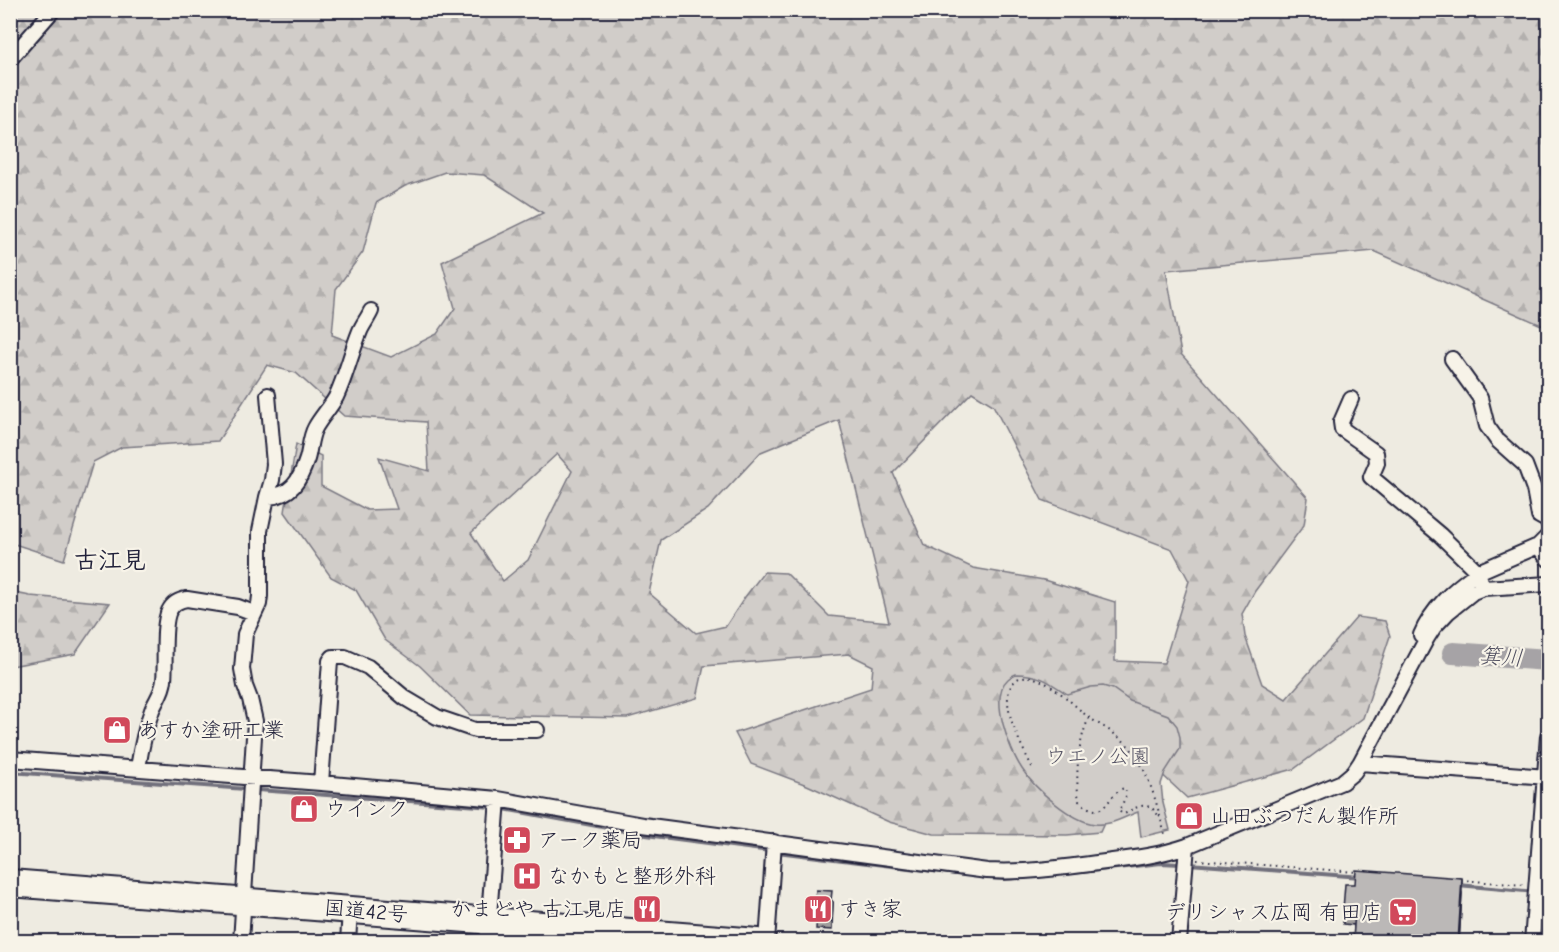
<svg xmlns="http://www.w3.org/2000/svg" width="1559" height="952" viewBox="0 0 1559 952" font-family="'Comic Neue','Klee One',sans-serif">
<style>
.forest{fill:url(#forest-firs);stroke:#7a7882;stroke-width:1.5;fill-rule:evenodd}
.green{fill:#d1cdc9;stroke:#7a7882;stroke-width:1.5}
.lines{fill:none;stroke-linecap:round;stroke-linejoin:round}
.stream{stroke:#716f7b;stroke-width:4}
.river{stroke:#a6a3a6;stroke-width:22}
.street-casing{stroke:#22223b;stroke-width:18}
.highway-casing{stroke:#22223b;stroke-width:30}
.path{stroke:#22223b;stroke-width:2;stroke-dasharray:1.5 4.5;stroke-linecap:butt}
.street{stroke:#f7f3e8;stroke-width:14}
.highway{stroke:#f7f3e8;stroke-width:26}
.wall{fill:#a19e9d;stroke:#22223b;stroke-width:1.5}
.shaded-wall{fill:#838180;stroke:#22223b;stroke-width:1.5}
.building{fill:#bbb8b7;stroke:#22223b;stroke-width:1.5}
.labels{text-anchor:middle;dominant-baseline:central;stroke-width:4.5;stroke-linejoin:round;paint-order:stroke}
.poi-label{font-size:21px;fill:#22223b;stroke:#f7f3e8;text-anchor:start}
.park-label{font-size:21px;fill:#575566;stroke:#f7f3e8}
.street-label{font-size:21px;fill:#22223b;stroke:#f7f3e8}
.water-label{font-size:22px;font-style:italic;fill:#504f60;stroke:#f7f3e8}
.quarter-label{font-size:24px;font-weight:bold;fill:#22223b;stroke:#f7f3e8}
</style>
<defs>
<pattern id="forest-firs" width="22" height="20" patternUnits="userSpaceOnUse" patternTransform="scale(1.5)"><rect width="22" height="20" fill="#d1cdc9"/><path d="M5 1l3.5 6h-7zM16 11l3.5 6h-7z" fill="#b3b0ae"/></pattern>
</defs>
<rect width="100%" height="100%" fill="#eeebe1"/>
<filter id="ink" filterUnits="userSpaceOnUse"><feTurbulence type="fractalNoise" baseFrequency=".0167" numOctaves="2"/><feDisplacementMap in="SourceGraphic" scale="12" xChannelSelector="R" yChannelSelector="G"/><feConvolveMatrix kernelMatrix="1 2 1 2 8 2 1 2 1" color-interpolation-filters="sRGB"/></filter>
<g filter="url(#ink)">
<path class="forest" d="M10,11h1538v317l-174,-77 -208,19 15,84 127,144 -4,27 -49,66 -13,23 3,22 17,48 24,15 71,-82 28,4 5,15 -27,82 -69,51 -107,29 -32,-30 -44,40 -11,24 -33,3 -133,-1 -45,-12 -82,-37 -56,-21 -16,-31 136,-45 2,-22 -24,-12 -145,12 -7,32 -70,20 -157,-3 -50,-49 -35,-26 -29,-50 -25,-13 -46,-65 11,-68 25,12v30l46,24 30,-1 -18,-52 50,14 -3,-49 -82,-6 -48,-43 -29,-8 -49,76 -96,6 -29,15 -29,98 -53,-17zM445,172l39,3 59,38 -101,49 13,46 -18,26 -46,23 -59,-22 4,-46 27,-37 13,-49 29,-17zM972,392l21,13 49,95 130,49 17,32 -25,82 -49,-2v-59l-71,-22 -71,-12 -49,-23 -31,-72zM839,420l50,202 -60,-6 -43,-43 -22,-1 -19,25 -19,29 -30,7 -47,-40 12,-53 47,-31 53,-57zM557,454l15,17 -44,89 -25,21 -32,-48z
M11,592l19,4 80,7 -35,51 -64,12z"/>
<path class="green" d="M1016,674c23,0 32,7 51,20l24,-7 12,-1 10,3 17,12 38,14 9,11 3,11v12l-15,23 -4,12 2,19 7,27 -29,7 -3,-25c-14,5 -27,14 -43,12 -24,-3 -60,-35 -73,-55 -12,-18 -34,-72 -14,-90 2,-2 5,-4 8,-5z"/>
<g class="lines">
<path class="stream" d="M10,772l483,35 153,28 124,16
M777,852l189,23
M1189,864l172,13
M1072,873l89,-10 20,1
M989,878l16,1 24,-2
M1458,885l90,8"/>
<path class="river" d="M1453,653l95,7"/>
<g class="street-casing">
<path id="street" d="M10,59l43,-49
M1452,359l28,39 7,28 10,14 28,25 9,24 5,27 9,5
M1351,399l-10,23 1,7 34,24 1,10 -6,14 69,58 38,37 5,16
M267,497l5,-17 2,-16 -6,-69
M1538,546l10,13
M1421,635c11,-27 33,-46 57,-63l60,-26 10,-10
M10,759l311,24 177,16 145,26 344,46c37,2 73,-3 110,-8 31,-4 61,-7 90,-17l155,-64 12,-10 6,-9 67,-125 7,-11 14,-15 25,-20 10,-4 65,-4
M1360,763l188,14
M138,768c3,-19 7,-39 14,-58 4,-10 11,-18 12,-30 2,-17 -2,-55 5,-69 4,-8 10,-11 18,-12l51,8 16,6
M321,783l9,-122 3,-4h12l23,10 37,31 32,19 38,13h62
M241,942l14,-221 -5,-22 -5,-13 -3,-17 3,-35 14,-30 1,-8v-65l7,-34c24,-1 33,-16 40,-38 3,-10 3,-22 8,-31 6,-11 15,-20 21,-31 10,-21 15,-44 24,-66 3,-7 8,-13 11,-20
M348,942l2,-32
M487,942l11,-143
M767,942l7,-100
M1179,942l8,-96
M1532,942l16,-206"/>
</g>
<g class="highway-casing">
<path id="highway" d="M10,883l748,59"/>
</g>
<path class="path" d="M1089,718c-11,23 -14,57 -10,83 28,25 28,-10 46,-13l2,6 -8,17c1,1 2,2 4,3 3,0 7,-4 10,-5 12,-6 19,-4 26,8
M1032,767c-9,-19 -36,-66 -18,-85 4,-5 11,-6 17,-5 22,6 39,25 56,39 15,11 32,18 44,33 20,26 26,58 35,89
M1197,860l159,12
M1461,880l63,5"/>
<use href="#street" class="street"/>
<use href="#highway" class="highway"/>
</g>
<path class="wall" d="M1355,884l107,9 -3,49h-106l1,-17 -11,-1v-15z
M831,900l2,2 -1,28 -16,-1 1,-17h-3v-8z"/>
<path class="shaded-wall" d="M1462,878v15l-3,49h-1z"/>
<path class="building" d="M1356,870l106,8 -4,64h-105l2,-33h-12l2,-25h10z
M816,890l16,1 -1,9 2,2 -1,20 -16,-1 1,-16 -3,-1z
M492,939l36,3h-37z
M627,940l20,2h-20z"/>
</g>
<defs>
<g id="shop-square" transform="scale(1.5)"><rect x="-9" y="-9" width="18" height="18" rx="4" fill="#d1495b" stroke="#f7f3e8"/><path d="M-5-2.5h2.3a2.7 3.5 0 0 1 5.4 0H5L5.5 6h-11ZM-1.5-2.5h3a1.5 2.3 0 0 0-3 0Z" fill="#fff"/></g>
<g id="pharmacy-square" transform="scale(1.5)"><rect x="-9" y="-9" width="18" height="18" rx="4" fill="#d1495b" stroke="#f7f3e8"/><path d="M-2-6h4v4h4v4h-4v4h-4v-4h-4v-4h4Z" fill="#fff"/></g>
<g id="hospital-square" transform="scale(1.5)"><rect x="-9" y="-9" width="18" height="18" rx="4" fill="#d1495b" stroke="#f7f3e8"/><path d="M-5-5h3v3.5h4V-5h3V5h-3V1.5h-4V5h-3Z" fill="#fff"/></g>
<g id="restaurant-square" transform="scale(1.5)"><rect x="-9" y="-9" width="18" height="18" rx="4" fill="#d1495b" stroke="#f7f3e8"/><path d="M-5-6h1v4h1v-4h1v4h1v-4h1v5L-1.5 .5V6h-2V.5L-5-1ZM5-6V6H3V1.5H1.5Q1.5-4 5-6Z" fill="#fff"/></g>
<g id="supermarket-square" transform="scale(1.5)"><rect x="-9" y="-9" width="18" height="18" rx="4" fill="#d1495b" stroke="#f7f3e8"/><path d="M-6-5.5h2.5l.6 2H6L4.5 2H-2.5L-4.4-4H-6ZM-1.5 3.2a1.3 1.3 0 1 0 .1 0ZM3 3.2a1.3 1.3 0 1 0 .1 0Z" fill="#fff"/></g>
</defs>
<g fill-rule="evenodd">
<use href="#shop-square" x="117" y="730"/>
<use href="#shop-square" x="304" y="809"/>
<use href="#shop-square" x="1189" y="816"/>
<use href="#pharmacy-square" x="517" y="840"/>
<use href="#hospital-square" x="527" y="876"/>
<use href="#restaurant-square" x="647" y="909"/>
<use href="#restaurant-square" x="818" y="909"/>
<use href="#supermarket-square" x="1403" y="912"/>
</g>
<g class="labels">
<g class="poi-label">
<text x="138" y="730">あすか塗研工業</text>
<text x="325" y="809">ウインク</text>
<text x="1210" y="816">山田ぶつだん製作所</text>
<text x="538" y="840">アーク薬局</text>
<text x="548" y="876">なかもと整形外科</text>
<text x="626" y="909" text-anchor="end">かまどや 古江見店</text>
<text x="839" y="909">すき家</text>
<text x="1382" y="912" text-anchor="end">デリシャス広岡 有田店</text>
</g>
<g class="park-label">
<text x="1098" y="756">ウエノ公園</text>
</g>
<g class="street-label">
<text transform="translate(366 911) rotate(5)">国道42号</text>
</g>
<g class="water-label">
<text transform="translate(1501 657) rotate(4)">箕川</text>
</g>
<g class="quarter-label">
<text x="110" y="560">古江見</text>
</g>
</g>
<rect width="1559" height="952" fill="none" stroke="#f7f3e8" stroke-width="36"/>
<rect x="18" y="18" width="1523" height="916" fill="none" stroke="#22223b" stroke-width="2" filter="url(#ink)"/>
</svg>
